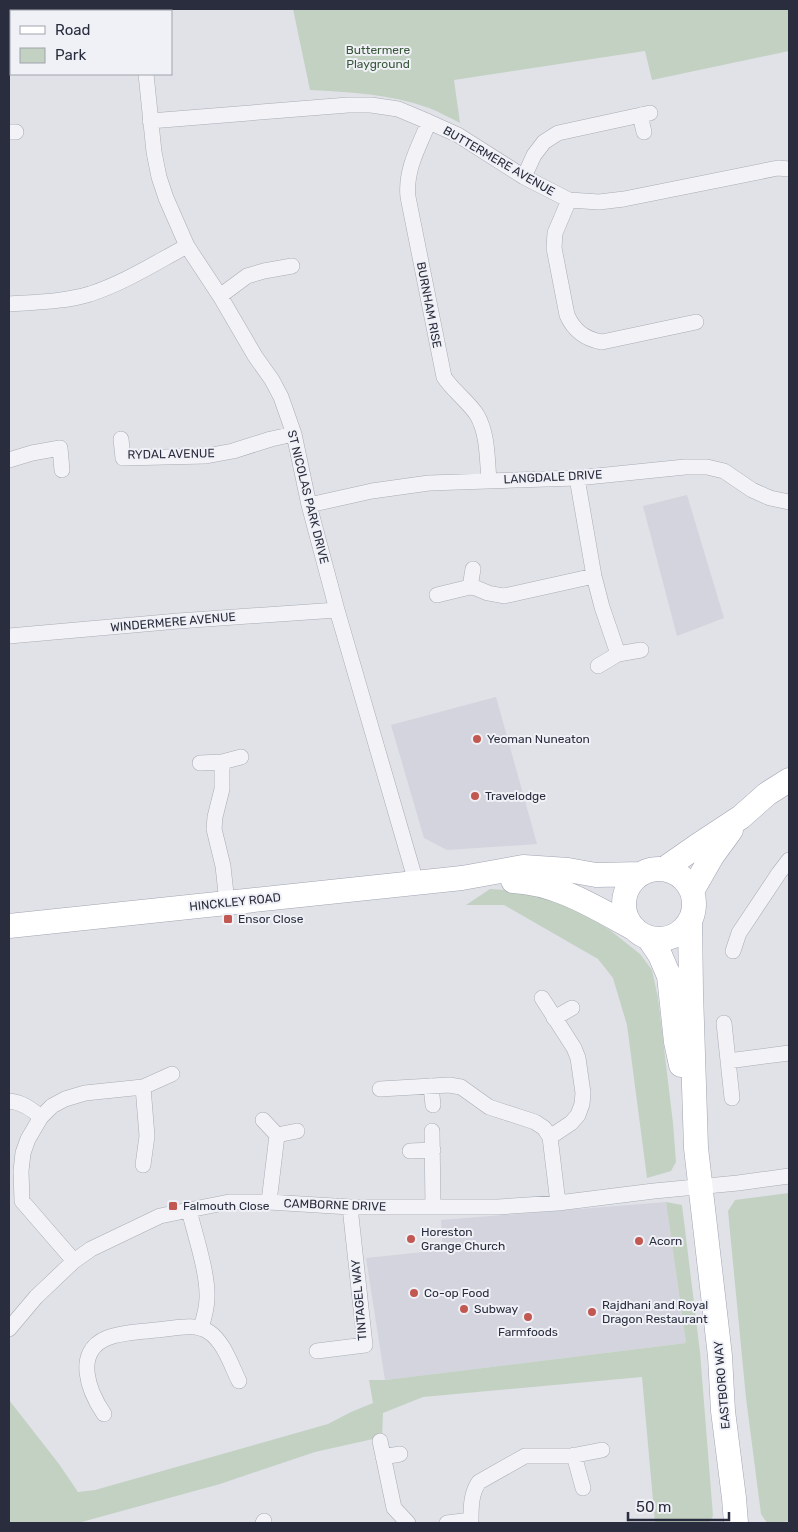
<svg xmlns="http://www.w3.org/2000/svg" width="798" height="1532" viewBox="0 0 798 1532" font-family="Rubik,sans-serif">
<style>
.built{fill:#d3d4dd}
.green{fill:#c3d1c2}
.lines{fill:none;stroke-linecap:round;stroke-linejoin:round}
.minor-casing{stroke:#a9acb5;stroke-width:16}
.primary-casing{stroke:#a1a4b2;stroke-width:25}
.minor{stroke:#f3f3f7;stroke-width:15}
.primary{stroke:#fff;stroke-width:24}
.poi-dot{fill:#c15851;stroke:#f0f1f6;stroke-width:2}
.labels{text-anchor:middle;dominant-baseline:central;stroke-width:4;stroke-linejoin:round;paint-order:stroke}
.park-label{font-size:12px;fill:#39583a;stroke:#f0f1f6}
.street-label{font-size:12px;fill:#2a2d3e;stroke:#f0f1f6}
.poi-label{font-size:12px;fill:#2a2d3e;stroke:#f0f1f6;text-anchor:start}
</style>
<rect width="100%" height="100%" fill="#e0e2e8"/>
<path class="built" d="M687,495l37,123 -47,18 -34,-130z
M496,697l41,147 -90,6 -23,-12 -33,-113z
M666,1202l20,141 -301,37 -19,-122 77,-8 -2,-30z"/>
<path class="green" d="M293,9h496v42l-137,29 -7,-29 -191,29 6,43c-10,-5 -21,-11 -31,-15 -39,-14 -79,-16 -119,-18z
M490,889l49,3 25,7 47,32 29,23 12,16 6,28 15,125 3,39 -5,9 -24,7 -20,-153 -14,-47 -15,-19 -94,-54h-38z
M789,1193v328l-11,2h-11l-6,-9 -15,-116 -18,-187 7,-11z
M666,1202l16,3 18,147 13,164 -4,7h-54l-13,-146 -219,20 -40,16 -1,24 -67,15 -95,32 -142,39h-69v-123l50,64 19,28 17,-2 233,-66 23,-12 22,-9 -4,-23h16l301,-37z"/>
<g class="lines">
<g class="minor-casing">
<path id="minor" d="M131,9l1,2
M146,74l8,78 5,25 7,21 21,48 33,50 35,60 17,24 9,17 13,37 15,71 28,105 79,272
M640,115l4,17
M150,121l198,-16h23l27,4 31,13 29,13 66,42 45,23 30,2 25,-3 154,-31 11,1
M429,122c-10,24 -24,48 -21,75l36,180c9,14 24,24 33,38 11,19 10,44 12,65
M9,132h7
M524,177l10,-22 10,-13 14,-9 92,-20
M569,200l-14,33 -1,15 13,67c7,16 18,24 35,27l94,-20
M220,296l27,-20 17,-5 28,-5
M9,304c27,-2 54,-2 81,-10 34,-11 65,-31 97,-48
M121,439l2,19 83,-2 27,-5 38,-12 23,-5
M9,460l23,-7 28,-5 2,22
M577,478l17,98 8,31 16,47
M309,505l63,-14 57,-8 148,-5 108,-11h22l17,4 28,19 18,8 19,4
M470,587l3,-18
M437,595l33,-8 6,1 12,5 16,3 90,-20
M9,636l169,-15 159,-11
M598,666l20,-12 23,-4
M222,762v27l-7,28 -1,12 9,37 4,37
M200,763l22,-1 19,-5
M733,951l6,-18 40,-60 10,-13
M542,998l32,50 4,10 5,35 -1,11 -4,11 -7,8 -21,14
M554,1018l18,-10
M724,1023l8,75
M728,1061l61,-8
M431,1086l2,19
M143,1087l4,49 -4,29
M380,1089l69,-4 12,2 28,20 46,15 9,6 6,9 8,66
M9,1101c13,1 22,8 32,16
M263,1120l14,15 20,-4
M432,1131l1,76
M410,1151l23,-1
M269,1202l8,-67
M189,1210c6,25 19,63 18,88 0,10 -3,20 -6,30
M74,1261l-52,-60 -1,-30 2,-18 5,-14 13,-22 11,-11 13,-7 20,-6 58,-6 29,-13
M9,1329l27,-32 38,-36 17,-12 69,-33 29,-6 40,-8h40l81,5h148l60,-4 96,-12 84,-8 51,-7
M317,1351l48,-6 -15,-138
M104,1414c-15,-22 -31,-62 3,-76 15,-6 33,-6 49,-8 17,-1 38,-8 53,2 15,10 22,33 30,49
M380,1441l14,67 14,15
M574,1455l9,33
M383,1457l17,-3
M263,1523l1,-2
M447,1523l24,-3c0,-13 0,-27 8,-38l46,-26h46l31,-6"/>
</g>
<g class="primary-casing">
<path id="primary" d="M664,869l33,-23 44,-29 26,-23 22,-14
M624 904a35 35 0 1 1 70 0a35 35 0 1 1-70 0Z
M513,881c45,2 83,27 122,48
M692,891l20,-35 19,-26
M690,920l1,72 5,156 24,208 3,55 11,87 2,25
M9,926l453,-48 61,-11 45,3 28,5 45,-1
M648,937l12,18 9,21 7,66 5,23"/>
</g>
<use href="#minor" class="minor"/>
<use href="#primary" class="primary"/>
</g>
<g class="poi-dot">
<circle cx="477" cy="739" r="5"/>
<circle cx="475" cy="796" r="5"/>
<rect x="223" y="914" width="10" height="10" rx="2.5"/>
<rect x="168" y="1201" width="10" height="10" rx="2.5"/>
<circle cx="411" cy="1239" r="5"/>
<circle cx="639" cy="1241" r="5"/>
<circle cx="414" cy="1293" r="5"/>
<circle cx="464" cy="1309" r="5"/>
<circle cx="592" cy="1312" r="5"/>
<circle cx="528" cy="1317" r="5"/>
</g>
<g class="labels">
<g class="park-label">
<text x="378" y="50">Buttermere<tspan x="378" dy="14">Playground</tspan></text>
</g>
<g class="street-label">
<text transform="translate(499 161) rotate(30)">BUTTERMERE AVENUE</text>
<text transform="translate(429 305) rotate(79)">BURNHAM RISE</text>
<text transform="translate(171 454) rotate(-1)">RYDAL AVENUE</text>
<text transform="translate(553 477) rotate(-3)">LANGDALE DRIVE</text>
<text transform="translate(308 497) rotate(76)">ST NICOLAS PARK DRIVE</text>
<text transform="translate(173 622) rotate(-5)">WINDERMERE AVENUE</text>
<text transform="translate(235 902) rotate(-6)">HINCKLEY ROAD</text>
<text transform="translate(335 1205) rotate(2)">CAMBORNE DRIVE</text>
<text transform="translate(359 1300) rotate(-95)">TINTAGEL WAY</text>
<text transform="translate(722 1385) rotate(-95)">EASTBORO WAY</text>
</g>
<g class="poi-label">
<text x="487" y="739">Yeoman Nuneaton</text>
<text x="485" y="796">Travelodge</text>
<text x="238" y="919">Ensor Close</text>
<text x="183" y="1206">Falmouth Close</text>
<text x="421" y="1232">Horeston<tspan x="421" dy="14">Grange Church</tspan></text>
<text x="649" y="1241">Acorn</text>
<text x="424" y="1293">Co-op Food</text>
<text x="602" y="1305">Rajdhani and Royal<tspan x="602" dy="14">Dragon Restaurant</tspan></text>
<text x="474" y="1309">Subway</text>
<text x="528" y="1332" text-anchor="middle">Farmfoods</text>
</g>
</g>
<rect width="798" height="1532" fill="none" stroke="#2a2d3e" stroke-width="20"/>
<rect x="10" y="10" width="162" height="65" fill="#f0f1f6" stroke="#a1a3ac"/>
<rect x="20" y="26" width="25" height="8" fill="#ffffff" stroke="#a1a3ac"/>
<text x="55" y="35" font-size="15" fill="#2a2d3e">Road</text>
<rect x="20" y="48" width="25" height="15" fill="#c3d1c2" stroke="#a1a3ac"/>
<text x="55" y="60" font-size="15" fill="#2a2d3e">Park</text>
<path d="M628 1512v8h101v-8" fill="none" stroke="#2a2d3e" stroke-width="2.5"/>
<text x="636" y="1512" font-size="15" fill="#2a2d3e" stroke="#f0f1f6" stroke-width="4" paint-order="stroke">50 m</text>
</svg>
